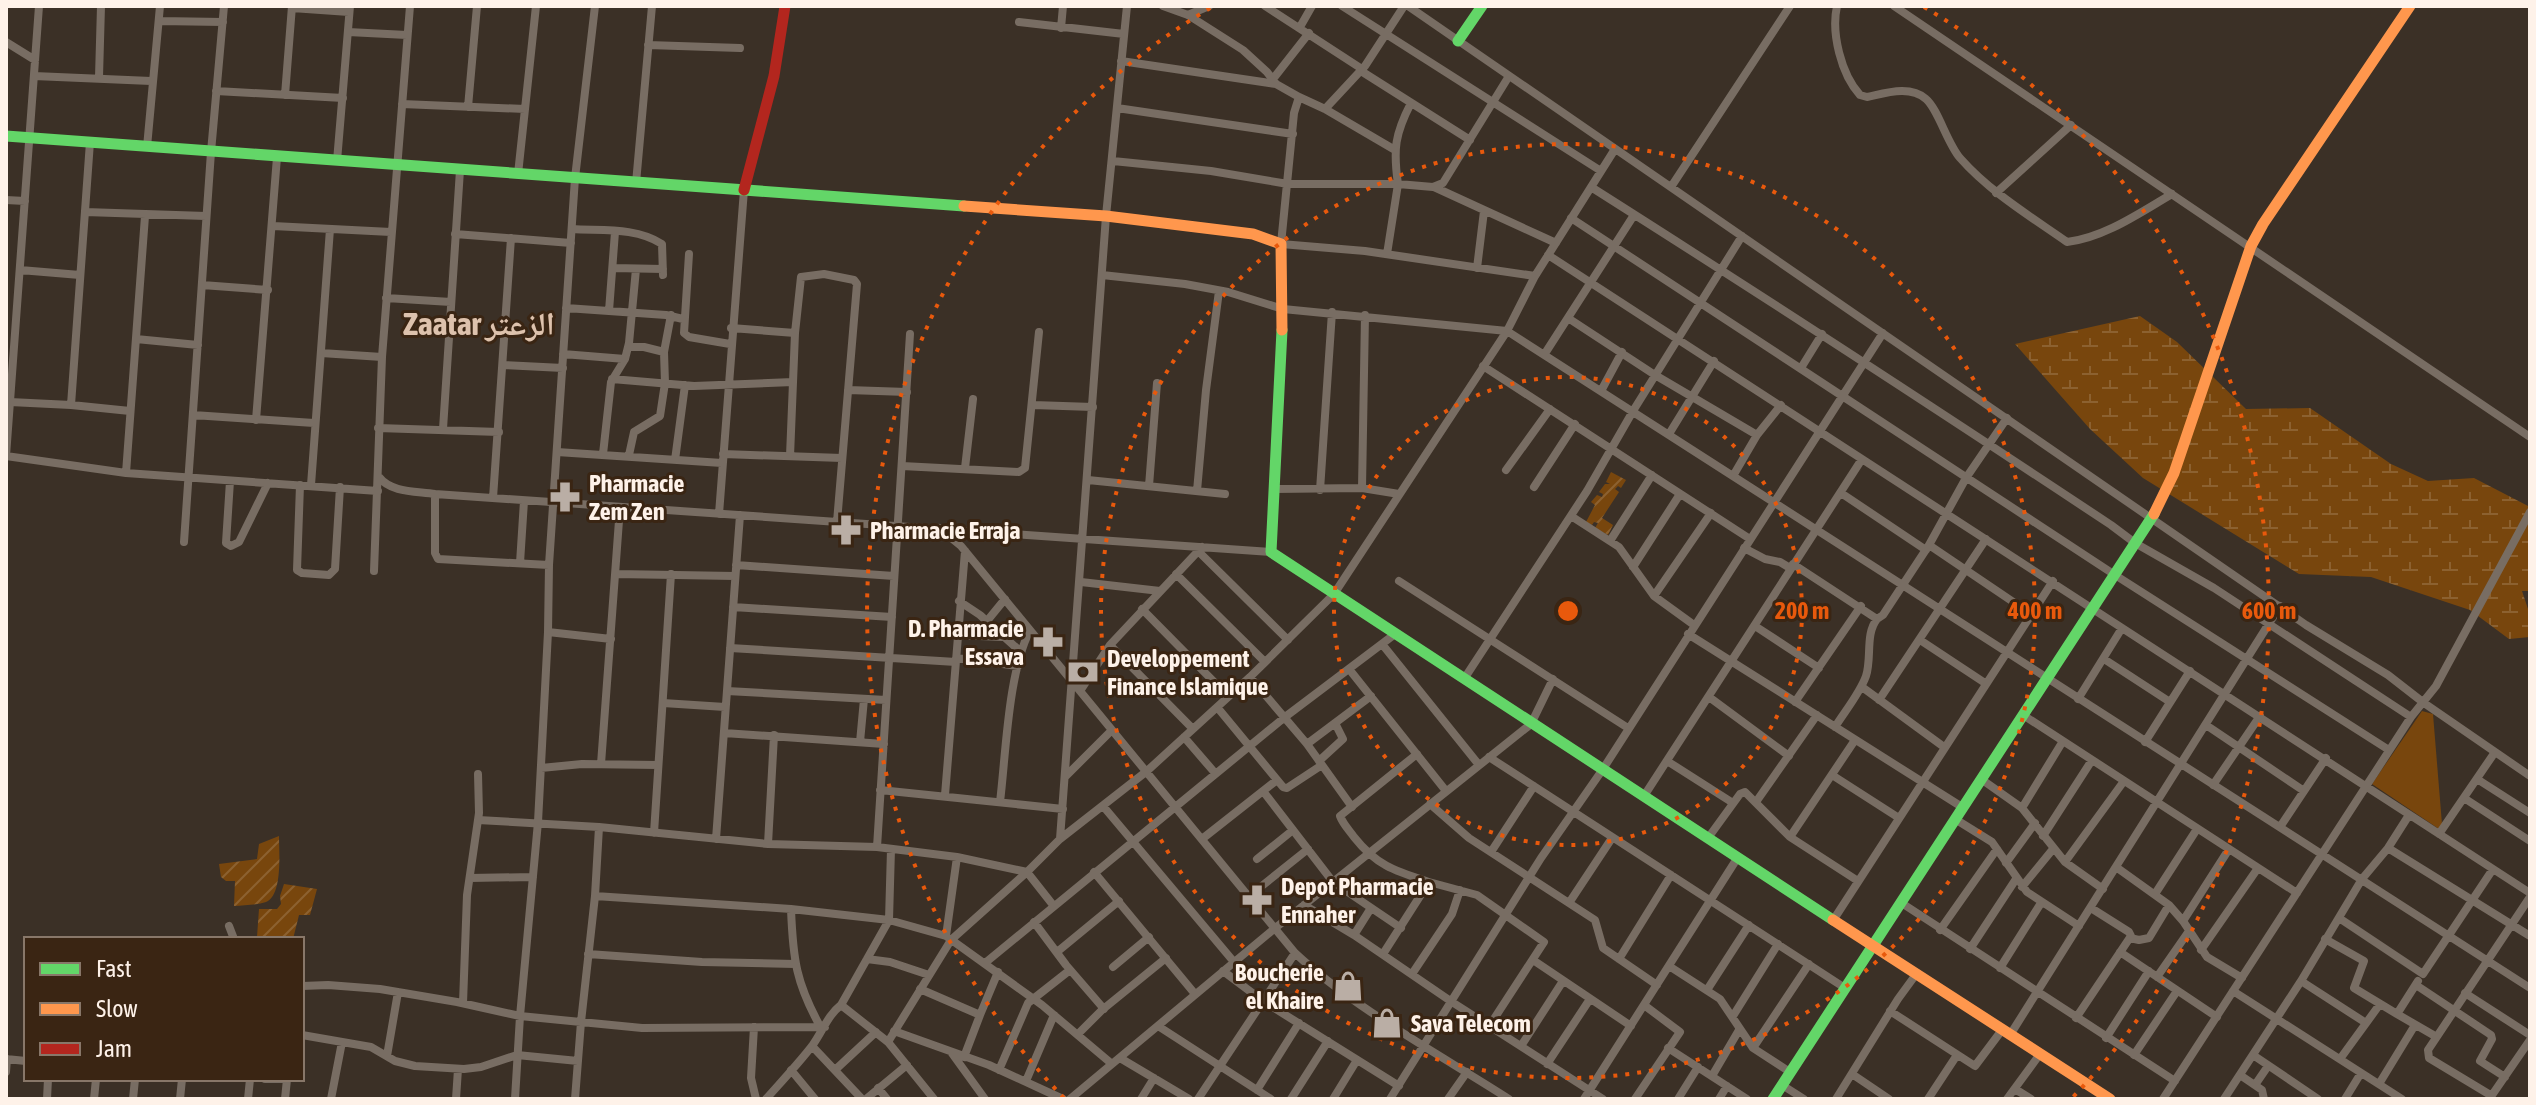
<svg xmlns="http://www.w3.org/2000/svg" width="2536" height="1105" viewBox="0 0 2536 1105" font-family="'Asap Condensed','Noto Naskh Arabic',sans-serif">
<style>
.grass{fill:#78460d}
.wetland{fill:url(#wetland-marsh)}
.garden{fill:url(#garden-furrows)}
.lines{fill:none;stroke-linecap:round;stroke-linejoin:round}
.street{stroke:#786d63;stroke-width:8}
.fast{stroke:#63d668;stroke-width:11}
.slow{stroke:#ff974d;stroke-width:11}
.jam{stroke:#b3261e;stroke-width:11}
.ring{fill:none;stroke:#e8590c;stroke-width:4;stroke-dasharray:4 8}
.labels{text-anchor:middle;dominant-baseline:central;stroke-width:6;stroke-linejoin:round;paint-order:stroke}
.poi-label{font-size:24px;font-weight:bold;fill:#fef2e9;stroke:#3a2513;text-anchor:start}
.district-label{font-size:32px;font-weight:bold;fill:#ddc2ad;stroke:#3a2513}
.centre{fill:#e8590c;stroke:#3a2513;stroke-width:4}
.ring-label{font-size:24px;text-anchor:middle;font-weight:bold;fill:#e8590c;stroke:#3a2513;stroke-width:6;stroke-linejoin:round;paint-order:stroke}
</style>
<defs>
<pattern id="wetland-marsh" width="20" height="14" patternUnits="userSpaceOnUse" patternTransform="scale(2)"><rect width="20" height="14" fill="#78460d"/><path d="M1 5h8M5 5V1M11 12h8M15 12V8" fill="none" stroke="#8c6130"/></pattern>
<pattern id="garden-furrows" width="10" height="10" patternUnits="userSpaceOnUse" patternTransform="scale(2)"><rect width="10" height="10" fill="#78460d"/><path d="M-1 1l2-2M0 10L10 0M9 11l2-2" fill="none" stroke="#8c6130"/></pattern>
</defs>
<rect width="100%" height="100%" fill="#3b3026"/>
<path class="grass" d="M2422,711l11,3 9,110 -3,5 -67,-45z"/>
<path class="wetland" d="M2140,316l37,26 69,67 64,-1 81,56 37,17 46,-3 56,29v84h-8l8,24v22l-21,2 -39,-29 -99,-33 -72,-3 -156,-96 -53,-49 -75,-85z"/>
<path class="garden" d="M1611,472l15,8 -5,8 -3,-2 -3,3 4,3 -17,26 11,7 -5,10 -13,-7 3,-5 -4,-1 -2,3 -6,-3 9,-17 -4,-3 6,-7 5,2 1,-3 -4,-2 6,-8h5l-4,-2z
M279,836c0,15 4,59 -13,66 -9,3 -22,3 -32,4l1,-25h-9l-5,-4 -2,-13 38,-5 2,-15z
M284,884l33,5 -7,26h-11l-6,24 -36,-2 2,-28h18l4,-5 -1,-8z"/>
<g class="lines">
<path class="street" d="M1163,6l25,9 55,35 24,22 9,12 23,13
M1265,6l97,63
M1342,6l259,165
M1404,6l-39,60 -40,43 -26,-12 -5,16 -13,131 84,7 170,25
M1408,6l898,619 82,50 36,28 106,73
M1837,6c-6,27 4,68 23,89l7,2c19,-4 43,-12 59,2 12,10 21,44 34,59 30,34 70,58 107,84 37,-4 74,-30 105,-48
M1894,6l636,431
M292,8l57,4
M1188,15l21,-9
M159,21l64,1
M1019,22l105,12
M1300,27l12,-21
M1061,28l2,-22
M348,32l59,3
M6,42l29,18
M648,45l92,3
M1121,61l155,23
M1361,71l109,69
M34,76l117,5
M99,77l2,-71
M1273,79l36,-46
M216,91l127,7
M285,95l7,-89
M402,104l123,5 11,-103
M468,107l9,-101
M1117,108l176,26
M1325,109l70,41
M147,147l13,-141
M1615,149l-80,127 -28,55 1023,657
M337,161l13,-155
M1113,161l98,10 77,13h110c-5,-35 -3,-50 13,-81
M518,174l7,-65
M636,183l16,-177
M1434,187l122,56
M1591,187c175,111 348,224 520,338l24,18 79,45 197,129
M1671,187l119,-181
M1996,193l75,-68
M6,200l19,1
M85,212l121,4
M1571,218l544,357 274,175
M273,226l118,6
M572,229c30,2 64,-2 90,15l1,31
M455,234l116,9
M689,254l-5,79 5,4 41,7
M1387,254l11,-70 35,3 10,-4 66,-107
M1548,255l982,638
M613,268l50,1
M1477,268l7,-57
M20,270l60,5
M1102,275l83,9 43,8 55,17 224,22 -173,263 -84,83 -103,94 -87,68 46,-623 21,-210
M202,285l66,5
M386,298l65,4
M566,308l100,7 17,4
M609,311l6,-79
M1365,315l-3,173 37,6
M1568,318l87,57 102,60
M731,328l64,5
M136,339l62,6
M629,347h15l20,5 1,31 -5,33 -26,16 -5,23
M664,352l7,-37
M321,353l61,4
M563,354l62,5
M1544,355l90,-140
M503,365l60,3
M1483,366l267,173
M1801,368l21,-34
M612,379l82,7 99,-4
M848,390l59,2
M1601,391l21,-39
M10,402l61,3 59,6
M71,405l19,-263
M1033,405l60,2
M193,415l121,8
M256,420l21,-263
M378,428l121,4
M443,429l17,-259
M1669,434l45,-73
M557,452l165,11
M603,454l8,-72 14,-23 4,-16 7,-74
M723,454l119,4
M6,456l33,-450
M6,456l120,17 252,18
M790,456l5,-123 6,-56 23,-3 30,6 3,4 -20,238
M675,460l10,-75
M902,466l117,6 6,-4 14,-136
M965,468l8,-69
M1506,470l44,-61
M126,473l19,-257
M1733,476l24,-41 24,-30
M379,477c12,16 38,14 56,17l836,58
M1088,480l137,14
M230,481l-4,62 5,3 8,-4 29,-59
M300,485l-3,85 5,3 27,2 6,-6 5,-82
M311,485l19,-256
M1149,486l8,-103
M1534,487l41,-63
M1274,489l88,-1
M1320,490l12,-178
M1197,491l9,-101 13,-99
M1841,493l85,57
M435,494v59l3,6 111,6
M493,498l18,-260
M719,514l25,-324
M1571,516l48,31 35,49 40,29
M939,528l22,18 334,407c60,56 144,101 214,146
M1610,541l42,-66
M184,542l27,-390 13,-146
M1929,545l102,69
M1744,548l21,11 15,3 10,6
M1198,551l90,89
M520,563l4,-62
M1793,564l84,55 6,-4 46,-70 37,-67 41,-60
M736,565l158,11
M1633,567l47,-73
M374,571l8,-214 28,-351
M616,574l119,2
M1176,574l89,88
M1399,581l229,147
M1081,582l79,9
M1654,596l57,-83
M959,601l21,14 41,37
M733,607l159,10
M1142,609l86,87
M1755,626l64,42
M548,632l63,7
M1688,634l274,173
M957,635l45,2
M982,636l5,-15 18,-22
M1920,640l65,43
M1382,644l97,121
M1110,645l83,84
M730,648l226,14
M956,658l62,8
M2104,659l66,43
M1349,669l97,122
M1250,677l57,67 45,63
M1464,679l123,-188 46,-80 109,-175
M1862,687l82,60
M727,691l159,9
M1080,691l30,-46 92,-98
M1709,697l80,59
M2078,699l44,-71
M1879,700l107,-161
M1795,702l66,-96
M663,703l62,4
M1217,707l66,80 4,1 35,-23
M2023,715l274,178
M2206,725l98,66
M1835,727c10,-16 25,-34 31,-51 6,-18 -1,-42 11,-57
M724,733l160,11
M1184,737l31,36
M860,742l4,-43
M2145,742l45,-71
M1307,744l64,-48
M1417,754l-77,62c3,8 9,14 14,21 23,29 41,34 75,45
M1489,757l356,231
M1319,761l24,-22 -8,-16
M1667,761l66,42
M601,764l19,-257
M541,768l41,-4 76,1
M1832,775l67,43
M1065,777l47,-47
M1981,779l41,29 43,54 38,27
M2477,779l53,34
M2213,785l47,-69
M880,790l183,19
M1263,791l70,91 68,46
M945,795l20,-244
M1644,796l218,-337
M2464,798l66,43
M1000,802c6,-49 8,-129 30,-172
M1756,802l61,-87
M1430,804l39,34 126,82 8,28 54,37
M1103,806l131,156
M2022,808l41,-67
M1955,819l37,23 35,50 52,34
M478,820l121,7 169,17 109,3 33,-513
M599,827l-4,69 196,13 98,11 57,16 96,69 70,59
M2280,827l46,-69
M654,833l17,-259
M2439,834l56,-82
M2043,836l49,-76
M1790,837l65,-97
M1708,838l32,-44 5,-2 45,45 68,44
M716,839l24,-324
M1202,839l75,-59
M768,844l6,-109
M877,847l80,10 70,15 33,-33
M2388,848l142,88
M1491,852l43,-66
M1257,859l36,-29
M2065,862l59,-81
M2006,863l29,-40
M2116,867l53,38 14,16 24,36 35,21
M1094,872l101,122
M470,878l63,-1
M2022,887l31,-38
M2155,894l42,-65
M1248,897l60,-48
M1900,902l275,179
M1569,903l43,-65
M1304,905l50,30 98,67 151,97
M791,909c2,51 5,74 30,119
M2339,918l84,56 70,-105
M1834,919l219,-338
M2183,921l46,-72
M1034,922l32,43 38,44
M229,926l5,13
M1940,930l57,-81
M1354,935l17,-27
M946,936l11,-79
M2130,938l9,2 10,-2 20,-33
M2325,939l39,22 -10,27 43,26
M1970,949l46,-70
M2201,950l57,-82
M1057,952l62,-51
M2120,952l97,65
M588,954l114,8 93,2
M1383,954l46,-72 48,13 67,47 -54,83
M867,959l23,3 39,13
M1619,959l52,-84
M1533,960l98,66
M985,963l300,-246 110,-83
M1669,966l51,33 33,49 37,24
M1113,967l36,-30
M2000,968l41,-65
M1223,971l40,30 136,85
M1412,974l40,-60 8,-24
M2157,977l32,-46
M2301,981l65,42
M2418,981l-21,33 38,22
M2416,985l75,50 1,4 -12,22 25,16
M302,986l26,-1 52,4 77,13 63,14 122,12 183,-1
M920,989l60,26 18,-43
M1707,990l42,-65
M2233,991l169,108
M2465,993l65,42
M463,1003l4,-108 12,-82 -1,-39
M841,1005l47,37 46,57
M1890,1011l85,55 27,-36
M1733,1016l45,-72
M2076,1018l55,-82 -2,-4 -38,-24
M1158,1026l113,73
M754,1027l-3,51 5,21
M894,1031l95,34 74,34
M1078,1034l24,-24 64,-52
M302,1035l69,12 24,14 20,5 49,3 17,-2 36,-12 61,6
M2010,1035l270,-429
M2106,1038l43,-67
M888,1042l63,-102 76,-68 26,33
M812,1046l50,53
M1521,1046l42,-65
M1668,1048l79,51
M1753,1048l56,-84
M951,1052l34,47
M2134,1055l43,-64
M2253,1055l65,44
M387,1056l11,-64
M964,1057l16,-42
M1120,1058l69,41
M6,1059l20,2
M2340,1059l40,-55
M1547,1064l43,-65
M791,1070l24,29
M835,1070l41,-38
M999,1070l29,-67 42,-33
M6,1072l1,-13
M1852,1074l37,25
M2240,1075l22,15 2,9
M1712,1076l27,-46
M265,1079h22
M1026,1081l28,-66
M2379,1084l36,-59
M1782,1085l22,14
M2255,1085l13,-19
M878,1088l9,11
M2015,1089l16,10
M1257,1090l42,-67
M2492,1096l-63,-38 -1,-8 102,-153
M2490,1098l40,-58
M47,1099l1,-20
M94,1099l2,-20
M133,1099l2,-20
M180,1099l2,-20
M248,1099l2,-20
M285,1099l2,-20
M331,1099l11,-57
M456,1099l2,-30
M515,1099l5,-83 18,-194 10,-190 1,-67 26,-387 20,-172
M575,1099l6,-77 14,-126
M766,1099c16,-18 32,-35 46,-53 11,-15 15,-30 29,-41l48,-85 2,-71
M866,1099l41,-34
M1070,1099l204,-170 257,-205 22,-45
M1141,1099l13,-21
M1198,1099l97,-146
M1291,1099l37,-58
M1333,1099l24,-39
M1390,1099l151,-241 62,-89 280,-436
M1448,1099l19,-27
M1584,1099l154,-242
M1635,1099l45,-67 -36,-27
M1678,1099l20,-32
M1719,1099l8,-13
M1836,1099l62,-100 19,-26
M1928,1099l29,-44
M2007,1099l33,-45
M2163,1099l248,-382 25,-31 94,-174
M2224,1099l77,-118 61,-102 26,-31 21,-33
M2345,1099l16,-26"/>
<path class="fast" d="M1458,41l24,-35
M6,136l958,70
M1282,330l-11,222 562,368
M1773,1099l381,-585"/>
<path class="slow" d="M964,206l142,10 147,18 28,10 1,86
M2154,514l20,-41 77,-227 12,-22 147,-218
M1833,920l277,179"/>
<path class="jam" d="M744,190l30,-114 11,-70"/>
</g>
<g class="ring">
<circle cx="1568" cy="611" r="234"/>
<circle cx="1568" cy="611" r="467"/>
<path d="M1064 1098A701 701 0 0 1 1212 7M1924 7A701 701 0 0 1 2072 1098"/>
</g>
<defs>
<g id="pharmacy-bare" transform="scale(2.4)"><path d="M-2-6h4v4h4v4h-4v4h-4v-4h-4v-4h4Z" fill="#baaea5" stroke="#3a2513" stroke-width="2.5" paint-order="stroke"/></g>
<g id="bank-bare" transform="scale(2.4)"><path d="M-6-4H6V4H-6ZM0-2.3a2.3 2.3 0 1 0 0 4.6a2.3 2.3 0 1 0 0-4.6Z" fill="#baaea5" stroke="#3a2513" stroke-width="2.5" paint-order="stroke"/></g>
<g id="shop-bare" transform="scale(2.4)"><path d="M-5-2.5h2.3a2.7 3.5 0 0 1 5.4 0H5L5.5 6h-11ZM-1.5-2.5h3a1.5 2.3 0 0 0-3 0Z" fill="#baaea5" stroke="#3a2513" stroke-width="2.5" paint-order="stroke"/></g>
</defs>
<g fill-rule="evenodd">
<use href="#pharmacy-bare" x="565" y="497"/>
<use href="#pharmacy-bare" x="846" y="530"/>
<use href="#pharmacy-bare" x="1048" y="642"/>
<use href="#bank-bare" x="1083" y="672"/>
<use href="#pharmacy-bare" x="1257" y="900"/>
<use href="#shop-bare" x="1348" y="986"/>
<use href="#shop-bare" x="1387" y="1023"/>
</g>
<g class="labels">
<g class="poi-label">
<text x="589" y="483">Pharmacie<tspan x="589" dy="28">Zem Zen</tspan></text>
<text x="870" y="530">Pharmacie Erraja</text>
<text x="1024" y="628" text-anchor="end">D. Pharmacie<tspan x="1024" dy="28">Essava</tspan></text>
<text x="1107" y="658">Developpement<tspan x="1107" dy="28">Finance Islamique</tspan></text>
<text x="1281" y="886">Depot Pharmacie<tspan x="1281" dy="28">Ennaher</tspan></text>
<text x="1324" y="972" text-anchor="end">Boucherie<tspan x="1324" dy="28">el Khaire</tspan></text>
<text x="1411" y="1023">Sava Telecom</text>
</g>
<g class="district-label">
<text x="479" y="323">Zaatar الزعتر</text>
</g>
</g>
<circle cx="1568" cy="611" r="12" class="centre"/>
<g class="ring-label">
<text x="1802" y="619">200 m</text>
<text x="2035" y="619">400 m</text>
<text x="2269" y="619">600 m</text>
</g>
<rect width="2536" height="1105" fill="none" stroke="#fef2e9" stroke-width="16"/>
<rect x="24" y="937" width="280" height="144" fill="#3a2513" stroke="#887769" stroke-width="2"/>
<rect x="40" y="963" width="40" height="12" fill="#63d668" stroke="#887769" stroke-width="2"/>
<text x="96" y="977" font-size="24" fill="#fef2e9">Fast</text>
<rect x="40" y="1003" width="40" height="12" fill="#ff974d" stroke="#887769" stroke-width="2"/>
<text x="96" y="1017" font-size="24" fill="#fef2e9">Slow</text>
<rect x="40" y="1043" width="40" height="12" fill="#b3261e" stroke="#887769" stroke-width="2"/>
<text x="96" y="1057" font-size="24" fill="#fef2e9">Jam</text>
</svg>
